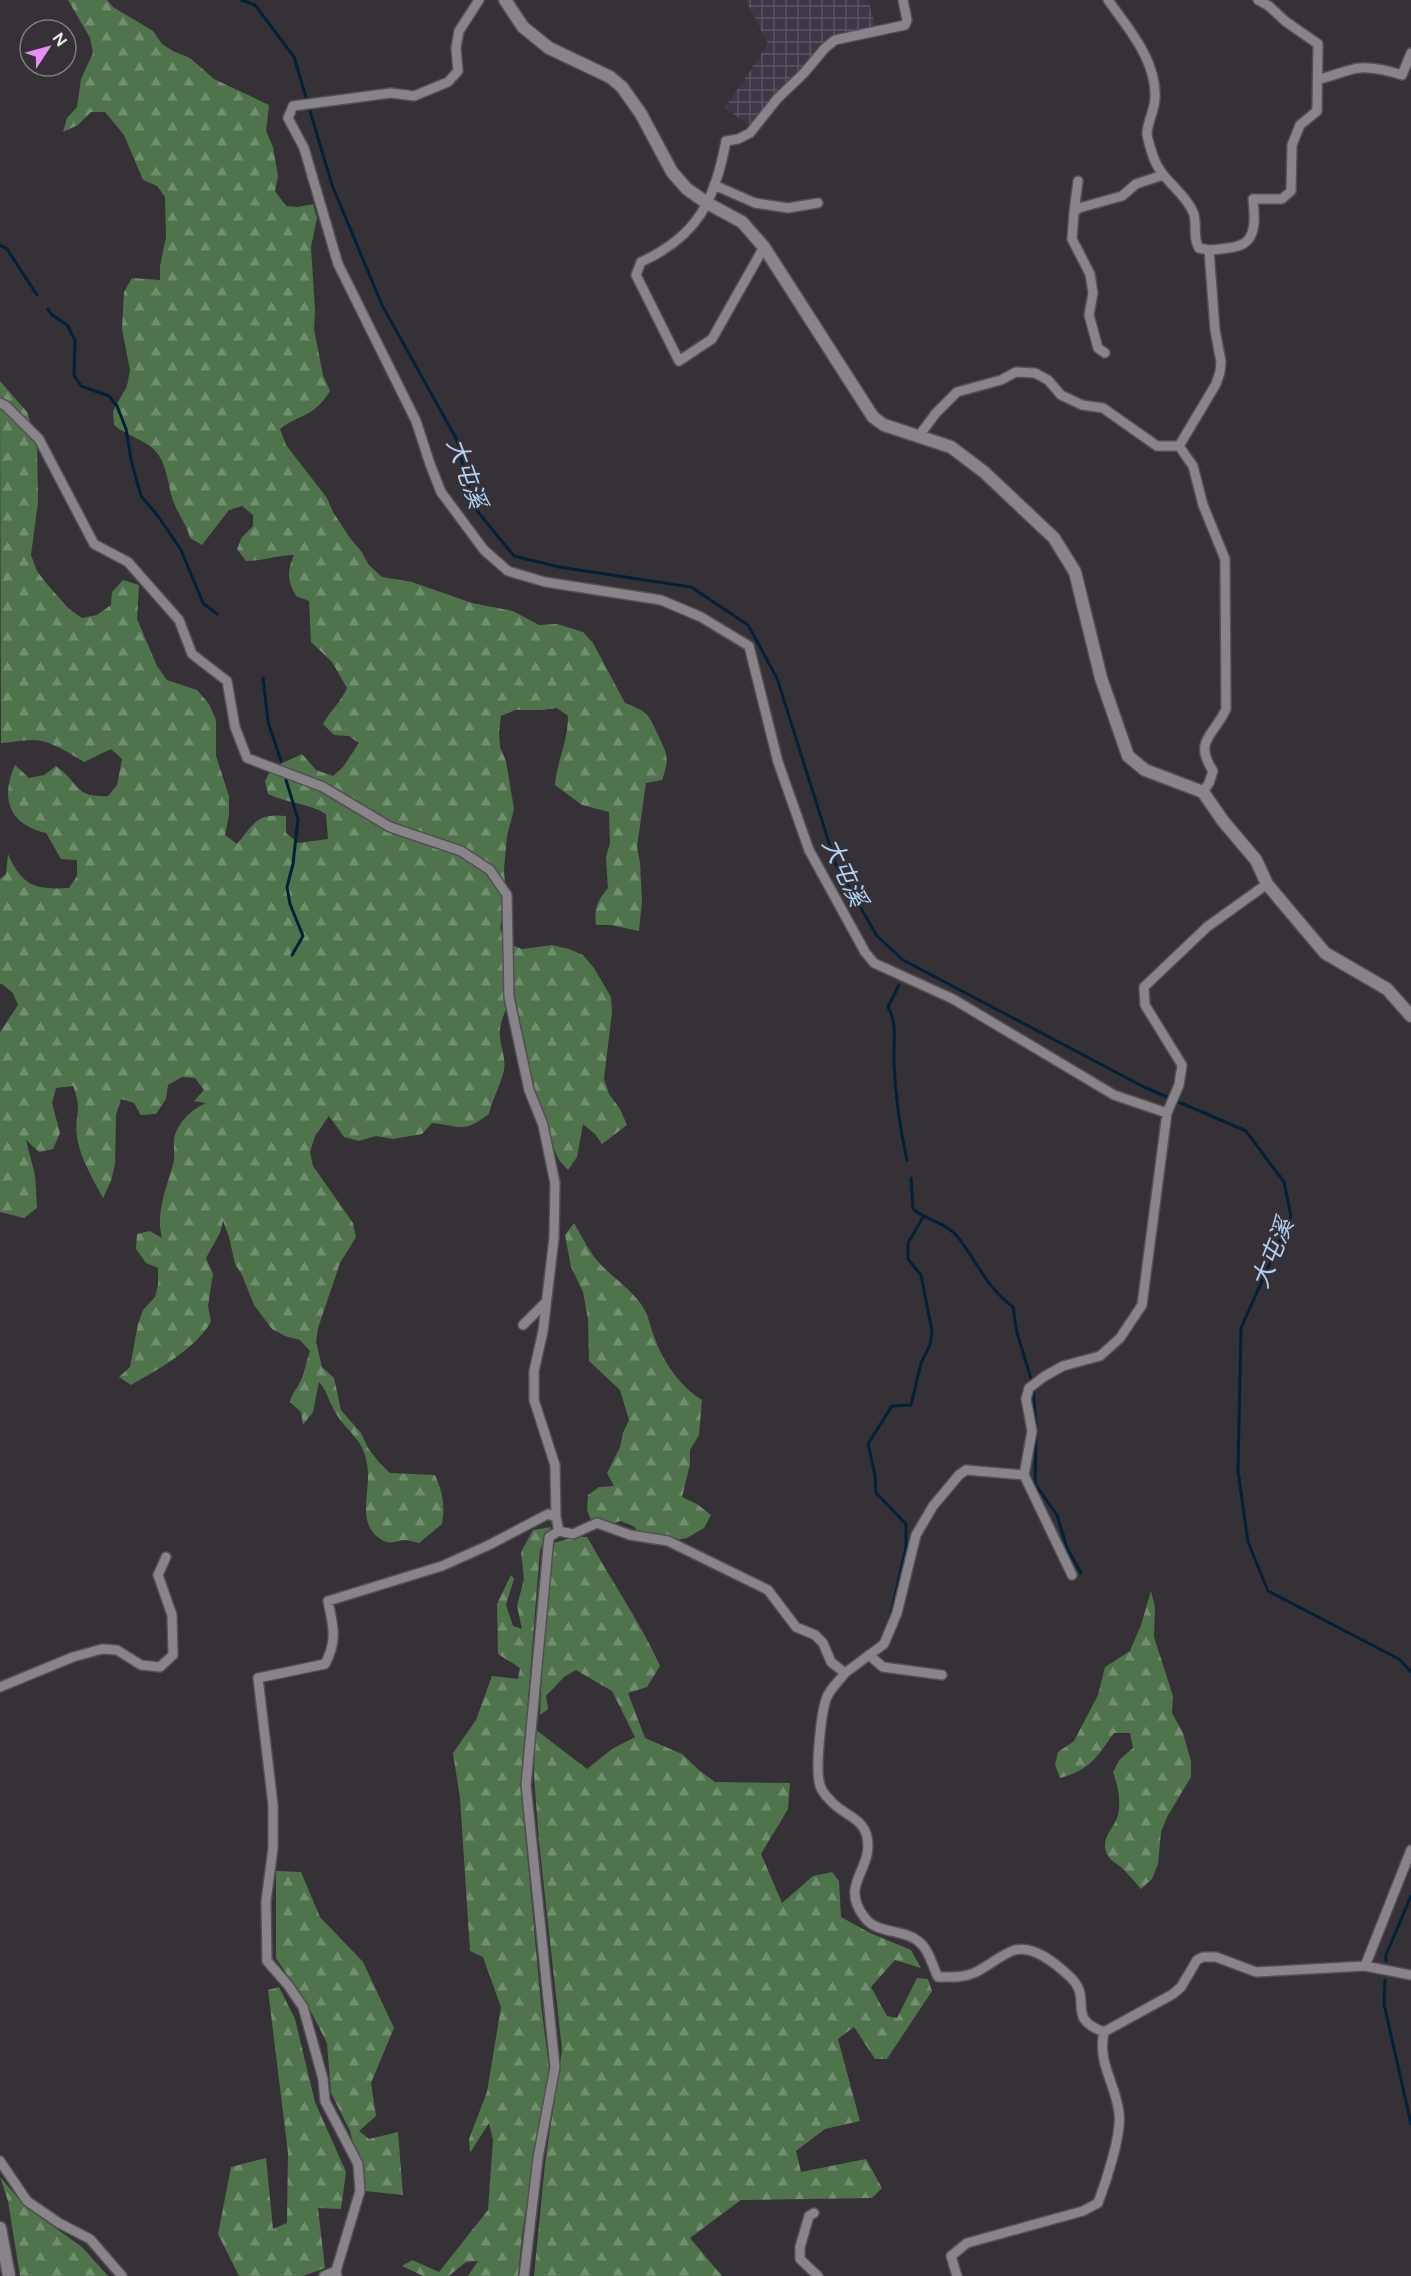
<svg xmlns="http://www.w3.org/2000/svg" width="1411" height="2276" viewBox="0 0 1411 2276" font-family="Figtree,'Noto Sans TC',sans-serif">
<style>
.industrial{fill:url(#industrial-grid)}
.forest{fill:url(#forest-firs)}
.lines{fill:none;stroke-linecap:round;stroke-linejoin:round}
.stream{stroke:#032039;stroke-width:3}
.minor-casing{stroke:#534f54;stroke-width:12}
.tertiary-casing{stroke:#534f54;stroke-width:15}
.minor{stroke:#89838a;stroke-width:9}
.tertiary{stroke:#89838a;stroke-width:12}
.labels{text-anchor:middle;dominant-baseline:central;stroke-width:4.5;stroke-linejoin:round;paint-order:stroke}
.water-label{font-size:24px;font-style:italic;fill:#afd3f6;stroke:#363137}
</style>
<defs>
<pattern id="industrial-grid" width="8" height="8" patternUnits="userSpaceOnUse" patternTransform="scale(1.5)"><rect width="8" height="8" fill="#3e3748"/><path d="M0 4h8M4 0v8" fill="none" stroke="#5a5463"/></pattern>
<pattern id="forest-firs" width="22" height="20" patternUnits="userSpaceOnUse" patternTransform="scale(1.5)"><rect width="22" height="20" fill="#4f744c"/><path d="M5 1l3.5 6h-7zM16 11l3.5 6h-7z" fill="#718e6f"/></pattern>
</defs>
<rect width="100%" height="100%" fill="#363137"/>
<path class="industrial" d="M746,0h122l8,27 -60,24 -63,77 -28,-20 43,-64z"/>
<path class="forest" d="M68,0h39l6,7 40,24 9,13 11,7 17,7 24,21 55,26 -3,26 7,16 5,29 -3,15 11,15 12,1 15,-3 4,14 -6,29 4,64 -1,18 9,46 7,16c-17,27 -27,21 -50,38l6,16 41,53 6,14 17,26 11,13 8,14 13,12 30,5 60,21 41,8 26,14 18,-1 26,8 10,11 32,60c23,9 23,10 33,32 9,19 12,23 4,45l-16,3 -9,64 3,16 2,38 -3,30 -28,-6h-15c-2,-16 1,-24 12,-37l-2,-31 4,-14 -1,-31 -27,-7 -27,-20c2,-24 13,-43 13,-69l-11,-8 -15,2h-27l-14,6 -2,16 1,15 6,14 8,48 -7,27 -3,33 2,30 -6,29 7,15 15,6 30,-4 17,4 14,6 11,13 17,29 1,15 -8,67 5,15 11,15 7,16 -25,19 -7,-10 -12,-10 -6,33 -9,13 -9,-10 -6,-13 -9,-13 -22,-83v-17l-7,-13 -2,-29c-5,14 -15,31 -13,45 1,12 6,20 4,33 -3,15 -12,29 -15,44 -27,20 -27,12 -57,9l-10,11 -29,5 -17,-3 -17,5 -15,-4 -15,-21 -14,20 -5,16 3,14 40,57 3,14 -16,26 -22,65 -2,14 6,25 12,11 7,32 20,23 7,15 10,13 12,12 45,2c8,18 10,30 7,49l-23,19c-5,-1 -10,-3 -14,-3 -11,1 -16,6 -26,-2 -21,-15 -10,-43 -11,-65 -1,-36 -24,-40 -36,-67 -6,-12 -4,-13 -13,-24l-6,30 -10,13 -2,-13 -11,-10c3,-11 7,-13 11,-22 3,-6 6,-21 9,-29l-10,-11 -15,-4 -13,-7 -18,-24 -12,-30 -7,-11 -6,-27 -6,-16 -3,12 -14,25 7,16 -5,32 3,16c-17,28 -52,47 -80,63l-12,-8 11,-10 8,-43 5,-14 12,-13 3,-12v-17l-12,-5 -10,-14 1,-15 13,-3 12,7c-7,-28 6,-52 12,-78 1,-9 -2,-19 2,-28 6,-14 17,-23 30,-29l-12,-2 10,-11 -9,-12 -13,-1 -14,8 -2,14 -10,15 -15,1 -7,-12 -13,-4 -5,16 -1,49 -4,17 -8,17c-10,-19 -23,-40 -26,-61 -3,-21 6,-26 -4,-51l-17,2 -4,15 8,30 -7,16 -14,3 -13,-12 9,35 2,33 -13,10 -24,-6v-180l18,-27 -5,-12 -11,-9h-2v-105l6,-5 2,-20c14,32 27,36 61,34l8,-12v-16l-16,-1 -15,-26c-37,-9 -46,-34 -31,-68l14,13 15,-3 12,-9c24,17 18,32 52,30l9,-11 5,-26 -11,-10 -27,13c-15,-9 -35,-23 -54,-22 -10,0 -19,3 -29,3l-1,-362 27,31 10,30 1,60 -7,53 6,16 9,12 23,26 13,9 15,-3 14,-10 1,-13 11,-12 16,5 -2,34 20,47 10,14 30,10 12,14 7,16v36l13,40v19l-4,20 12,9c18,-21 19,-31 49,-28v17l12,10 30,-4 -2,-25c-18,-11 -39,-11 -58,-20l-3,-13 7,-13 30,-14 14,16 17,6 10,-9 16,-24 -10,-7 -15,-1 -11,-11c7,-13 18,-22 24,-36l-15,-26 -21,-20 -2,-41 -13,-5c-9,-16 -9,-25 -2,-41 -17,0 -31,6 -48,6l-9,-12 5,-12 11,-11v-11l-11,-9 -13,4 -27,35 -12,-7c-3,-13 -11,-22 -16,-35 -7,-18 -6,-43 -23,-56 -12,-9 -26,-13 -37,-22l-1,-14 14,-25 3,-16 -8,-41 2,-37 8,-14 28,2v-14l6,-29 -1,-40 -8,-11 -14,-6 -19,-45 -19,-23h-14l-13,13 -15,7 4,-14 10,-11 4,-28 12,-26 -3,-15z
M574,1223c7,12 17,32 27,42 14,14 29,24 40,39 8,11 9,23 14,35 8,23 27,49 47,61l-3,35 -9,15v14l-8,33 15,7 14,11 -7,13 -17,10 -34,7 -14,-5 -4,-13 -14,-6 -15,4h-13l-6,-15 1,-15 11,-8 15,-1 -7,-13 13,-26 3,-14 6,-13 -9,-30 -31,-29 -1,-42 -5,-27 -12,-25 -6,-32z
M551,1527l-11,23 -19,237 20,217 8,64 -27,167 -4,41h-50l10,-15 -12,1 -17,14h-26l-21,-10 10,-6 27,12 49,-62 5,-70 -4,-17 -19,30 -1,-14 18,-47 14,-85 -18,-50 -13,-6 -10,-153 -7,-45 23,-33 16,-44 26,3 2,-11 -22,-14 -1,-50 14,-29 3,4 -8,26 7,21 9,3 -5,-23 7,-27 -3,-27 12,-22z
M576,1537h11l3,5c23,42 51,81 70,124l-13,21 -19,6 17,45 37,16 18,17 15,11 75,1 -2,26 -27,45 21,49 31,-27 19,-4 7,9 2,36 29,16 41,17 10,18 -26,-8 -24,27 16,29 10,2 20,-40 11,1 4,12 -45,68h-12l-21,-32 -16,12 22,82 -35,8 -29,22 5,21 65,-13 16,29 -10,10 -131,2 -51,38 32,38h-188l11,-113 17,-113 -23,-208 -5,-66 1,-47 52,40 25,-20 23,-12 -23,-46 -36,-21 -12,7 -18,19 2,13 -8,6 4,-94 9,-78z
M1151,1591l4,16 -1,30 19,59 -1,17 11,20 8,28v16l-24,40 -6,15 -3,32 -6,15 -11,10c-6,-7 -12,-14 -19,-21 -4,-4 -11,-7 -14,-12 -9,-16 4,-25 9,-38 5,-15 1,-32 -4,-46l7,-13 13,-11 -3,-15h-16c-17,24 -24,37 -54,45l-5,-13 3,-13 16,-11 24,-46 7,-28 25,-16 11,-26z
M276,1871l25,1 19,45 43,45 31,66 -23,55 5,33 -17,15 10,8 29,-7 5,63 -38,-4 -15,-60 -19,-38 -4,-50 -18,-35 -33,-50z
M279,1987l16,32 20,83 31,70 -5,37 -23,-1 7,60 -22,8h-64l-21,-42 13,-67 35,-9 7,71 14,-6 1,-70 -20,-163z
M0,2177l26,30 56,40 26,29h-88l-12,-75z"/>
<g class="lines">
<path class="stream" d="M241,0l14,5 39,52 38,128 50,120 75,135 16,66 41,50 45,11 132,20 57,38 29,53 59,187 41,71 26,24 241,127 102,44 38,51 7,34 -50,112 -3,143 10,71 20,49 131,68 12,13
M0,245l7,4 30,46
M48,309l3,5 16,11 8,15 -1,35 7,11 28,10 8,10 9,23 5,31 10,36 17,20 23,34 22,53 14,11
M263,678l5,44 13,39
M286,780l12,39 -5,45 -6,23 3,17 13,32 -11,19
M899,985l-11,22c10,18 5,36 6,55 1,32 6,67 13,98
M911,1178l2,31c13,11 33,14 44,27 21,26 27,49 56,71l4,26 15,49
M1033,1389l3,38
M1036,1434l-1,50 22,31 10,33 14,25
M890,1619l16,-72v-23l-30,-31 -1,-18 -7,-31 24,-38 19,-1 10,-42 9,-18 2,-14 -11,-56 -13,-16v-16l15,-26
M1386,1961v-6l25,-59
M1385,1980l-1,24 27,120"/>
<g class="minor-casing">
<path id="minor" d="M479,0l-20,31 -3,17 2,23 -10,11 -34,14 -23,-3 -98,13 -5,12 16,30 34,116 78,157 14,43 11,28 43,58 24,21 37,11 116,18 40,17 48,29 29,116 31,88 56,102 9,11 79,36 161,96 53,18
M1108,0c20,28 49,61 47,98 0,12 -8,24 -8,36 1,7 4,16 6,22 7,23 31,35 40,56 5,11 -1,25 6,36l10,2 6,80 6,32 -1,10 -4,12 -37,62
M1319,79c12,-2 32,-11 41,-11 14,-1 29,3 42,7l9,-22
M714,185l41,18 33,5 30,-5
M1074,212l4,-31
M764,247l-52,92 -33,22 -43,-86 5,-13c57,-26 74,-62 85,-121l12,-2 12,-6 27,-34 27,-26 21,-25 10,-8 70,-15 2,-5 -4,-20
M1209,250c9,-1 25,-1 34,-6 15,-8 11,-32 10,-45h29l9,-8 1,-46 8,-20 17,-14 1,-67 -33,-23 -16,-15 -11,-6
M1105,353l-7,-5 -9,-33 4,-22 -3,-19 -18,-35 2,-27 5,-4 43,-12 14,-12 27,-9
M0,403l6,3 33,33 55,105 34,18 51,58 13,34 35,27 8,46 12,31 76,29 67,40 71,24 29,19 17,25 2,102 20,93 14,35 12,58 -1,55 -11,93 -9,40v29l21,65 1,52 -8,-3 -59,31 -47,21 -114,35c5,25 10,39 -3,63l-67,14 15,127v43l-7,53 1,60 21,24 15,22 20,72 2,22 33,63 2,27 -24,80
M918,437l18,-24 21,-21 44,-12 15,-8 19,1 13,7 13,15 21,10 21,3 54,38h22l14,20 10,39 22,54 1,150c-12,27 -33,31 -13,62l-4,12 -6,9
M523,1325l23,-23
M1024,1475l48,100
M559,1531l14,3 24,-11 33,12 38,6 100,49 28,37 19,8 8,8 8,19 14,11 39,-29 13,-31 19,-78 17,-29 26,-31 7,-5 58,5 8,-44 -6,-32 3,-11 16,-12 18,-10 37,-10 20,-18 22,-33 25,-192 12,-28 3,-20 -37,-60 -1,-18 63,-60 60,-43
M869,1655l14,12 59,8
M845,1673c-5,7 -13,14 -17,22 -7,12 -13,76 -8,90 1,5 6,11 10,15 12,15 33,17 37,37 7,34 -29,46 -2,81 12,16 39,11 53,23 11,8 14,24 20,36 12,0 25,1 36,-4 14,-6 27,-19 41,-23 19,-5 41,14 53,25 28,24 -5,42 36,57
M0,1687l73,-30 29,-8 15,1 24,15 19,2 13,-12 -1,-40 -14,-40 8,-18
M1365,1966l46,-116
M0,2161l27,40 32,22 31,16 32,37
M814,2213l-5,3 -9,31v12l18,17
M324,2276l12,-5 1,5
M524,2276l14,-118 17,-91 -29,-282 23,-248 10,-6 -3,-14
M957,2276l-6,-20 16,-13 116,-32 15,-8c8,-21 24,-69 21,-90 -3,-29 -22,-50 -15,-81l69,-38 8,-7 16,-27 6,-3h13l40,15 109,-6 46,9"/>
</g>
<g class="tertiary-casing">
<path id="tertiary" d="M505,0l18,27 26,21 61,29 12,10 19,27 31,58 15,17 20,14 35,19 22,25 109,170 11,8 67,22 33,25 70,66 21,34 26,106 27,78 17,14 58,22 20,29 33,39 11,24 58,69 62,36 24,27
M0,2228l9,48"/>
</g>
<use href="#minor" class="minor"/>
<use href="#tertiary" class="tertiary"/>
</g>
<g class="labels">
<g class="water-label">
<text transform="translate(467 473) rotate(70)">大屯溪</text>
<text transform="translate(845 872) rotate(65)">大屯溪</text>
<text transform="translate(1272 1253) rotate(-68)">大屯溪</text>
</g>
</g>
<g transform="translate(48 48) rotate(54)"><circle r="28" fill="#363137" stroke="#7e7a7f" stroke-width="1.5"/>
<path d="M0-4.5L10 22L0 15L-10 22Z" fill="#ec8cfb"/>
<text y="-9" font-size="16" font-weight="bold" text-anchor="middle" fill="#eae7eb">N</text>
</g>
</svg>
